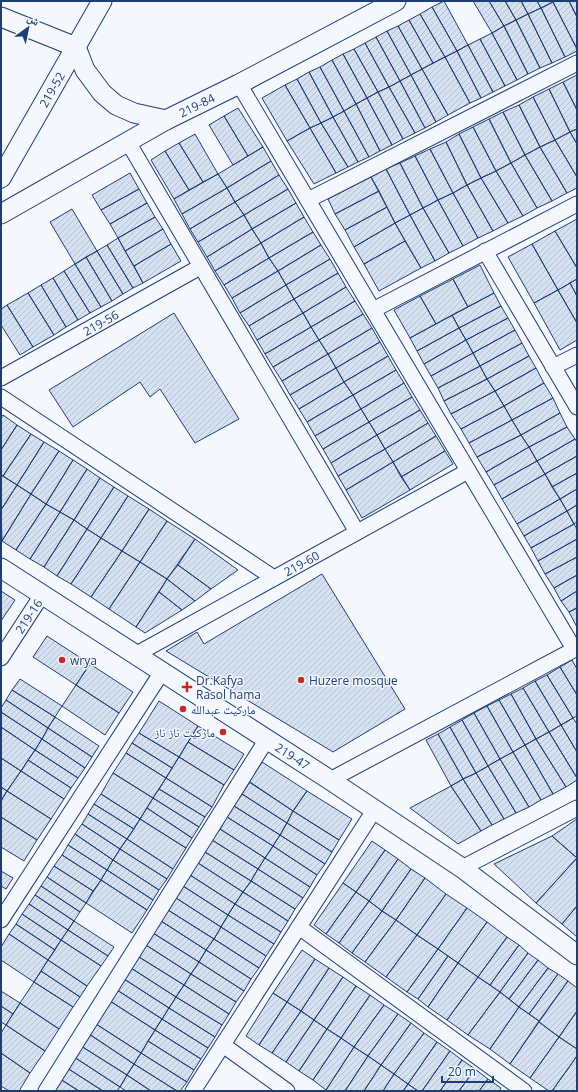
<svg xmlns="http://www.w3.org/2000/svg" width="578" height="1092" viewBox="0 0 578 1092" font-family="'Open Sans','Noto Naskh Arabic',sans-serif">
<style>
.building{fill:url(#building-hatch);stroke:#1d3f73}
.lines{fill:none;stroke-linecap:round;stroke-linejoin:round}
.minor-casing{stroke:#1d3f73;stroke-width:17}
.tertiary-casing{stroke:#1d3f73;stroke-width:21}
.minor{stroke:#f4f7fb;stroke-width:15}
.tertiary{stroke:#f4f7fb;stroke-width:19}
.poi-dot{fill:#c62828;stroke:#f4f7fb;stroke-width:1.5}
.labels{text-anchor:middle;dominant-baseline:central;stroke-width:3;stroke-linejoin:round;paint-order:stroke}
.street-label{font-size:12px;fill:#1d3f73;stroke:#f4f7fb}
.poi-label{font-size:12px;fill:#1d3f73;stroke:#f4f7fb;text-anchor:start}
</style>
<defs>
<pattern id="building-hatch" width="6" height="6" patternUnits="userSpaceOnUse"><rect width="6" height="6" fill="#d5e0f0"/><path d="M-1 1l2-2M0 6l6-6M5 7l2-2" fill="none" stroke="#b6c1d1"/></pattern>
</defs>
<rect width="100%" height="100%" fill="#f4f7fb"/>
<path class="building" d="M444,1l24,44 -11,6 -25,-44z
M473,1h16l15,25 -12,7z
M489,1h16l11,19 -12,6z
M505,1h16l7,13 -12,6z
M521,1h16l4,7 -13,6z
M537,1h16v1l-12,6z
M555,1h14l8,16v32l-24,-47z
M569,1h8v16z
M553,2l24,47v2l-12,6 -24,-49z
M432,7l25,44 -12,6 -25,-43z
M541,8l24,49 -13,6 -24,-49z
M420,14l25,43 -12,6 -24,-43z
M528,14l24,49 -12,5 -24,-48z
M409,20l24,43 -11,6 -24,-43z
M516,20l24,48 -12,6 -24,-48z
M398,26l24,43 -11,6 -24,-44z
M504,26l24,48 -11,6 -25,-47z
M387,31l24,44 -11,6 -24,-44z
M492,33l25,47 -12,6 -25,-47z
M376,37l24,44 -11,6 -24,-44z
M480,39l25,47 -12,6 -25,-47z
M365,43l24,44 -11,5 -24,-43z
M468,45l25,47 -12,6 -24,-47z
M354,49l24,43 -11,6 -24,-44z
M457,51l24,47 -11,5 -25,-46z
M343,54l24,44 -11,6 -24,-44z
M445,57l25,46 -22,12 -26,-46z
M332,60l24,44 -12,7 -24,-44z
M320,67l24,44 -11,6 -24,-45z
M422,69l26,46 -12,7 -25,-47z
M309,72l24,45 -12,6 -24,-44z
M411,75l25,47 -11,6 -25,-47z
M577,75v35l-14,-28z
M297,79l24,44 -11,5 -25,-43z
M400,81l25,47 -10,5 -26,-46z
M563,82l14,28v19l-7,3 -21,-43z
M285,85l25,43 -23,13 -25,-43z
M389,87l26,46 -12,6 -25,-47z
M549,89l21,43 -15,8 -22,-43z
M378,92l25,47 -11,6 -25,-47z
M533,97l22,43 -15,7 -21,-42z
M367,98l25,47 -12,6 -24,-47z
M356,104l24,47 -11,6 -25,-46z
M519,105l21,42 -15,8 -22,-43z
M238,108l25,39 -15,9 -24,-40z
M344,111l25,46 -11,5 -25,-45z
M503,112l22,43 -14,8 -22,-44z
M224,116l24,40 -15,9 -24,-40z
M333,117l25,45 -10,5 -27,-44z
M489,119l22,44 -15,8 -23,-44z
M321,123l27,44 -12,6 -26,-45z
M473,127l23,44 -15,7 -22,-44z
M310,128l26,45 -22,11 -27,-43z
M577,129v15l-7,-12z
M570,132l7,12v33l-22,-37z
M195,134l23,40 -15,8 -24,-39z
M459,134l22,44 -14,7 -21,-43z
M555,140l22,37v11l-10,5 -27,-46z
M446,142l21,43 -14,8 -23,-44z
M179,143l24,39 -14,8 -24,-39z
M263,147l8,14 -44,27 -9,-14z
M540,147l27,46 -15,8 -27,-46z
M430,149l23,44 -15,7 -23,-44z
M165,151l24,39 -15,9 -23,-39z
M525,155l27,46 -15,7 -26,-45z
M415,156l23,44 -15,8 -23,-45z
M271,161l8,14 -44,27 -8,-14z
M400,163l23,45 -13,7 -24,-46z
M511,163l26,45 -14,8 -27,-45z
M386,169l24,46 -15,8 -24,-46z
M496,171l27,45 -15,7 -27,-45z
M130,173l9,16 -38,21 -9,-15z
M218,174l9,14 -45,26 -8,-15z
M279,175l9,14 -44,26 -9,-13z
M371,177l8,14 -44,23 -7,-15z
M481,178l27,45 -15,8 -26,-46z
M467,185l26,46 -15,7 -25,-45z
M227,188l8,14 -45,27 -8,-15z
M139,189l8,14 -37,21 -9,-14z
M288,189l8,14 -44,26 -8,-14z
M379,191l8,16 -42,23 -10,-16z
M453,193l25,45 -15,8 -25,-46z
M438,200l25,46 -14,7 -26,-45z
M235,202l9,13 -46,27 -8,-13z
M147,203l8,14 -37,21 -8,-14z
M296,203l8,14 -43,26 -9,-14z
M387,207l8,16 -41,24 -9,-17z
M423,208l26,45 -14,8 -25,-46z
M72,209l25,42 -22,13 -25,-42z
M244,215l8,14 -45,28 -9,-15z
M410,215l25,46 -14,7 -26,-45z
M155,217l8,12 -38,22 -7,-13z
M304,217l9,15 -44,26 -8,-15z
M577,219v49l-22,-37z
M395,223l10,18 -41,23 -10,-17z
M163,229l8,15 -37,22 -9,-15z
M252,229l9,14 -46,28 -8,-14z
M555,231l22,37v11l-19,11 -26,-46z
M313,232l8,13 -43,26 -9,-13z
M118,238l25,45 -10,5 -26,-43z
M405,241l16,27 -42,23 -15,-27z
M261,243l8,15 -45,27 -9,-14z
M171,244l10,17 -38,22 -9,-17z
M532,244l26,46 -24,13 -26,-46z
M107,245l26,43 -10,6 -26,-43z
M321,245l9,14 -44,26 -8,-14z
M97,251l26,43 -11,7 -26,-44z
M86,257l26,44 -11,6 -26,-43z
M269,258l9,13 -46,27 -8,-13z
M330,259l8,14 -44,26 -8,-14z
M75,264l26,43 -11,6 -26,-42z
M480,265l14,28 -26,14 -15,-28z
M64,271l26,42 -12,7 -25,-42z
M278,271l8,14 -46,28 -8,-15z
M338,273l8,14 -43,26 -9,-14z
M53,278l25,42 -12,7 -25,-42z
M453,279l15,28 -32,17 -16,-28z
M577,279v17l-7,-13z
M570,283l7,13v27l-19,-33z
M41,285l25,42 -12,8 -26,-42z
M286,285l8,14 -45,27 -9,-13z
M346,287l9,14 -44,26 -8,-14z
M558,290l19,33v17l-17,10 -26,-47z
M28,293l26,42 -21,12 -26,-42z
M494,293l7,13 -42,22 -7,-13z
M420,296l16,28 -26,14 -16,-28z
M294,299l9,14 -46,27 -8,-14z
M355,301l8,13 -44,26 -8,-13z
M7,305l26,42 -13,8 -19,-30v-16z
M501,306l7,12 -42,22 -7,-12z
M174,313l65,106 -44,24 -35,-54 -10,8 -10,-15 -67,45 -24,-37z
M303,313l8,14 -46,27 -8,-14z
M363,314l9,14 -44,26 -9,-14z
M452,315l7,13 -42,23 -7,-13z
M508,318l7,12 -42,23 -7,-13z
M311,327l8,13 -46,27 -8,-13z
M372,328l8,14 -44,26 -8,-14z
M459,328l7,12 -42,24 -7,-13z
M515,330l7,13 -42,23 -7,-13z
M319,340l9,14 -46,27 -9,-14z
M466,340l7,13 -42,23 -7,-12z
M380,342l8,14 -44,26 -8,-14z
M522,343l7,13 -42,23 -7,-13z
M473,353l7,13 -42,22 -7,-12z
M328,354l8,14 -46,27 -8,-14z
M388,356l8,14 -43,25 -9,-13z
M529,356l7,12 -41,23 -8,-12z
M480,366l7,13 -43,22 -6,-13z
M336,368l8,14 -45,27 -9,-14z
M536,368l8,15 -40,23 -9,-15z
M396,370l8,13 -43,26 -8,-14z
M487,379l8,12 -44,23 -7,-13z
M344,382l9,13 -46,27 -8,-13z
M404,383l8,14 -43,25 -8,-13z
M544,383l9,15 -41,22 -8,-14z
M495,391l9,15 -43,23 -10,-15z
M353,395l8,14 -46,27 -8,-14z
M412,397l8,13 -43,25 -8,-13z
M553,398l7,15 -39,22 -9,-15z
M504,406l8,14 -43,23 -8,-14z
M361,409l8,13 -46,27 -8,-13z
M420,410l8,13 -43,26 -8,-14z
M560,413l7,14 -38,20 -8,-12z
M3,415l14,10 -16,25v-32z
M512,420l9,15 -44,22 -8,-14z
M369,422l8,13 -46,28 -8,-14z
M428,423l8,13 -43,26 -8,-13z
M17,425l14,9 -28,42 -2,-1v-25z
M567,427l8,12 -38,22 -8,-14z
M31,434l13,8 -27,43 -14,-9z
M377,435l8,14 -47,27 -7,-13z
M521,435l8,12 -43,25 -9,-15z
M436,436l9,15 -44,26 -8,-15z
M575,439l2,3v14l-32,18 -8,-13z
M44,442l15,9 -28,43 -14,-9z
M529,447l8,14 -43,24 -8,-13z
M385,449l8,13 -47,28 -8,-14z
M59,451l14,9 -27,44 -15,-10z
M445,451l8,13 -43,26 -9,-13z
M577,456v17l-25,14 -7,-13z
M73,460l14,9 -27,43 -14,-8z
M537,461l8,13 -43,25 -8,-14z
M393,462l17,28 -48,28 -16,-28z
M87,469l13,9 -26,42 -14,-8z
M577,473v16l-17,10 -8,-12z
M545,474l15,25 -43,25 -15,-25z
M1,475l16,10 -16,25z
M100,478l14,9 -27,42 -13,-9z
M17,485l14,9 -29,47 -1,-31z
M114,487l14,9 -27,42 -14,-9z
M577,489v16l-10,6 -7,-12z
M31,494l15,10 -30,46 -14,-9z
M128,496l21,13 -27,42 -21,-13z
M560,499l7,12 -43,25 -7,-12z
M46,504l14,8 -30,47 -14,-9z
M577,505v17l-3,2 -7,-13z
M149,509l18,12 -27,41 -18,-11z
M567,511l7,13 -43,24 -7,-12z
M60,512l14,8 -30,47 -14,-8z
M74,520l13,9 -30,47 -13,-9z
M167,521l28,18 -28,40 -27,-17z
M574,524l3,5v10l-39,22 -7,-13z
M87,529l14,9 -30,46 -14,-8z
M101,538l21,13 -31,46 -20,-13z
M195,539l43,31 -27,19 -33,-24z
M577,539v18l-32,17 -7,-13z
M122,551l18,11 -31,47 -18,-12z
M577,557v18l-23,13 -9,-14z
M140,562l27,17 -31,48 -27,-18z
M178,565l33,24 -16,12 -28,-22z
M322,574l83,135 -72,43 -167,-101 31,-19 7,12z
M577,575v16l-16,10 -7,-13z
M167,579l28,22 -13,9 -23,-18z
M1,591l14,9 -14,21z
M577,591v17l-8,4 -8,-11z
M159,592l23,18 -37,23 -9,-6z
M577,608v19l-8,-15z
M47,636l43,28 -14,21 -43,-28z
M572,660l5,9v26l-17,-28z
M90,664l43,28 -14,21 -43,-28z
M560,667l17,28v21l-4,2 -26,-43z
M547,675l26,43 -12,7 -26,-44z
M20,679l42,27 -7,11 -43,-27z
M535,681l26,44 -12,7 -26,-44z
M76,685l43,28 -14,22 -43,-29z
M523,688l26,44 -13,7 -25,-45z
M12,690l43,27 -7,11 -42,-28z
M511,694l25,45 -11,6 -26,-45z
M6,700l42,28 -6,11 -41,-27v-4z
M499,700l26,45 -12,7 -26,-46z
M159,701l39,25 -19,31 -40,-24z
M487,706l26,46 -13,7 -26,-46z
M1,712l41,27 -7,11 -34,-23z
M474,713l26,46 -12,7 -26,-46z
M55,717l44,29 -7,11 -44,-29z
M573,718l4,6v28l-16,-27z
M462,720l26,46 -12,7 -26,-46z
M561,725l16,27v26l-28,-46z
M198,726l46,28 -10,16 -46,-28z
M1,727l34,23 -14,21 -20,-13z
M450,727l26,46 -13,6 -25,-45z
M48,728l44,29 -7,11 -43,-29z
M549,732l28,46v2l-11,7 -30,-48z
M139,733l40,24 -7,11 -40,-25z
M438,734l25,45 -12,7 -25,-46z
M42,739l43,29 -7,10 -43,-28z
M536,739l30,48 -13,7 -28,-49z
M188,742l46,28 -10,15 -45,-28z
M132,743l40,25 -6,10 -40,-25z
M525,745l28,49 -12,6 -28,-48z
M35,750l43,28 -7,10 -43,-28z
M513,752l28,48 -12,7 -29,-48z
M126,753l40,25 -13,20 -40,-25z
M179,757l45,28 -12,22 -46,-29z
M1,758l20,13 -14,20 -6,-4z
M500,759l29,48 -13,6 -28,-47z
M28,760l43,28 -7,11 -43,-28z
M262,762l45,29 -14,20 -44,-29z
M488,766l28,47 -12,6 -28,-46z
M21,771l43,28 -13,20 -44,-28z
M113,773l40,25 -13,21 -39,-25z
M476,773l28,46 -12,6 -29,-46z
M166,778l46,29 -7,10 -46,-28z
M463,779l29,46 -11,6 -30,-45z
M250,782l43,29 -6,12 -45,-29z
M451,786l30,45 -23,13 -48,-36z
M1,787l6,4 -6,10z
M159,789l46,28 -6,10 -46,-29z
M7,791l44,28 -14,21 -36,-23v-16z
M307,791l45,28 -13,21 -46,-29z
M101,794l39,25 -6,10 -40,-25z
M242,794l45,29 -7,12 -46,-29z
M153,798l46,29 -7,11 -45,-30z
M94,804l40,25 -7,10 -39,-25z
M234,806l46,29 -7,11 -46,-29z
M147,808l45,30 -6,10 -46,-29z
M293,811l46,29 -7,12 -45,-29z
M88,814l39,25 -7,10 -38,-25z
M1,817l36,23 -13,21 -23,-14z
M227,817l46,29 -8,12 -45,-29z
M140,819l46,29 -13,21 -46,-30z
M577,819v39l-25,-22z
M287,823l45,29 -7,12 -45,-29z
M82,824l38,25 -7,11 -38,-26z
M220,829l45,29 -7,11 -46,-29z
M75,834l38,26 -6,10 -39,-25z
M280,835l45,29 -8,11 -44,-29z
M552,836l25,22 -41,45 -42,-39z
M127,839l46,30 -6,10 -47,-30z
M212,840l46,29 -7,12 -46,-29z
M372,841l13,9 -29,42 -13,-9z
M68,845l39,25 -6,10 -39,-25z
M273,846l44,29 -7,12 -45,-29z
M120,849l47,30 -8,11 -46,-30z
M385,850l13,9 -29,42 -13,-9z
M205,852l46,29 -8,11 -45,-29z
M62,855l39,25 -8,11 -39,-25z
M265,858l45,29 -7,11 -45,-29z
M577,858v48l-15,18 -26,-21z
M398,859l13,10 -29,42 -13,-10z
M113,860l46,30 -6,10 -46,-30z
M198,863l45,29 -8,12 -45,-29z
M54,866l39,25 -7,12 -39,-26z
M258,869l45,29 -8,11 -44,-28z
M411,869l14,9 -29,42 -14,-9z
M107,870l46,30 -6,10 -46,-30z
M1,871l12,7 -7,11 -5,-3z
M190,875l45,29 -7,11 -45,-29z
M47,877l39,26 -6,9 -39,-26z
M425,878l21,16 -29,41 -21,-15z
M101,880l46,30 -15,23 -46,-30z
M251,881l44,28 -7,12 -45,-29z
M343,883l13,9 -30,42 -12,-9z
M41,886l39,26 -6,9 -39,-26z
M183,886l45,29 -7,12 -45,-29z
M243,892l45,29 -7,11 -46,-28z
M356,892l13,9 -30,42 -13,-9z
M446,894l21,14 -29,41 -21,-14z
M35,895l39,26 -6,9 -39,-26z
M176,898l45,29 -7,12 -46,-29z
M369,901l13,10 -30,42 -13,-10z
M29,904l39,26 -7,10 -39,-26z
M235,904l46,28 -7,12 -46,-29z
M577,906v31l-15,-13z
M467,908l20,14 -29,41 -20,-14z
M168,910l46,29 -8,11 -45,-29z
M382,911l14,9 -31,42 -13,-9z
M22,914l39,26 -6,10 -39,-26z
M228,915l46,29 -8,12 -45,-29z
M396,920l21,15 -31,42 -21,-15z
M74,921l40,26 -6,9 -40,-26z
M161,921l45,29 -7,12 -46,-29z
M487,922l20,15 -29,40 -20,-14z
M16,924l39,26 -7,10 -39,-26z
M221,927l45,29 -7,12 -45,-29z
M68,930l40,26 -7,10 -40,-26z
M153,933l46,29 -8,12 -45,-29z
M9,934l39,26 -14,22 -33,-22v-13z
M417,935l21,14 -31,43 -21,-15z
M507,937l12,8 -29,40 -12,-8z
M214,939l45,29 -8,11 -45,-29z
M61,940l40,26 -14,20 -39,-26z
M146,945l45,29 -7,11 -45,-28z
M519,945l9,8 -28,39 -10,-7z
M438,949l10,7 -30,43 -11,-7z
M206,950l45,29 -7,12 -45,-29z
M302,950l13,9 -28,43 -14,-9z
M528,953l10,7 -29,39 -9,-7z
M448,956l10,7 -30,44 -10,-8z
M139,957l45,28 -8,12 -45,-29z
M315,959l14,9 -28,43 -14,-9z
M48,960l39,26 -7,11 -39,-26z
M538,960l10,8 -29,39 -10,-8z
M199,962l45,29 -8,11 -45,-28z
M458,963l20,14 -31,43 -19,-13z
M131,968l45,29 -7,11 -45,-29z
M329,968l14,9 -29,43 -13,-9z
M548,968l10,6 -29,40 -10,-7z
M41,971l39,26 -7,10 -39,-25z
M191,974l45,28 -7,12 -45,-29z
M558,974l10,7 -29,40 -10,-7z
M343,977l13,9 -29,43 -13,-9z
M478,977l22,15 -32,43 -21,-15z
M124,979l45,29 -7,11 -45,-29z
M568,981l9,7v23l-18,26 -20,-15z
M34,982l39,25 -14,22 -39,-26z
M184,985l45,29 -7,11 -46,-28z
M356,986l14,9 -29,43 -14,-9z
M117,990l45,29 -7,11 -45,-29z
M1,991l19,12 -7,11 -12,-8z
M500,992l19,15 -29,42 -22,-14z
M273,993l14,9 -28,43 -13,-9z
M370,995l14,10 -30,42 -13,-9z
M176,997l46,28 -7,12 -46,-29z
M110,1001l45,29 -14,23 -45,-29z
M287,1002l14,9 -29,42 -13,-8z
M20,1003l39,26 -14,22 -39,-26z
M384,1005l14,9 -30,42 -14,-9z
M1,1006l12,8 -7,11 -5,-3z
M519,1007l20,14 -29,43 -20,-15z
M169,1008l46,29 -7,11 -46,-29z
M301,1011l13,9 -28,42 -14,-9z
M577,1011v38l-18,-12z
M398,1014l13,9 -30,42 -13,-9z
M162,1019l46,29 -7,11 -46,-29z
M314,1020l13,9 -28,42 -13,-9z
M539,1022l20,15 -29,41 -20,-14z
M411,1023l13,10 -30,41 -13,-9z
M96,1024l45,29 -7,11 -45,-30z
M6,1025l39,26 -15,22 -29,-20v-20z
M327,1029l14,9 -28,42 -14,-9z
M155,1030l46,29 -7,11 -46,-29z
M424,1033l13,9 -29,42 -14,-10z
M89,1034l45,30 -7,11 -46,-29z
M559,1037l18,12v7l-25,35h-3l-19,-13z
M341,1038l13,9 -28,43 -13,-10z
M148,1041l46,29 -7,12 -46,-29z
M437,1042l13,9 -28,40h-4l-10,-7z
M81,1046l46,29 -7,12 -46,-30z
M354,1047l14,9 -23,35h-17l-2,-1z
M450,1051l12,9 -22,31h-18z
M1,1053l29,20 -11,18h-10l-8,-5z
M141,1053l46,29 -7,9h-3l-43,-27z
M368,1056l13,9 -17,26h-19z
M577,1056v35h-25z
M74,1057l46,30 -3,4h-14l-36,-23z
M462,1060l13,9 -16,22h-19z
M134,1064l43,27h-26l-24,-16z
M381,1065l13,9 -11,17h-19z
M67,1068l36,23h-24l-19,-12z
M475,1069l13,10 -9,12h-20z
M394,1074l14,10 -5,7h-20z
M127,1075l24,16h-25l-6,-4z
M60,1079l19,12h-24l-2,-1z
M488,1079l13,9 -2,3h-20z
M408,1084l10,7h-15z"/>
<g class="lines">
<g class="minor-casing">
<g id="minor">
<path d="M239,84l335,565"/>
<path d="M128,142l229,390"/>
<path d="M308,200l269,-137"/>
<path d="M485,251l92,156"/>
<path d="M373,310l204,-106"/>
<path d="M553,367l24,-12"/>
<path id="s1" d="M1,378l199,-111"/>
<path d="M1,397l273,181"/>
<path id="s2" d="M135,655l333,-184"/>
<path id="s3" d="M1,658l41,-63"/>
<path d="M330,780l247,-132"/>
<path d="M462,868l115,-60"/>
<path d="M1,920l161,-248"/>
<path d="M299,927l225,164"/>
<path d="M223,1045l64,46"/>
<path d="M46,1091l221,-352"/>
<path d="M193,1091l182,-282"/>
</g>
</g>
<g class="tertiary-casing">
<g id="tertiary">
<path d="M1,17l75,30 9,23 17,23 14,12 18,8 32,7"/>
<path id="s4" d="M1,178l101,-177"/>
<path id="s5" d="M1,214l165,-94 73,-36 157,-83"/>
<path id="s6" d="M1,568l329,212 132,88 115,87"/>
</g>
</g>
<use href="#minor" class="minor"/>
<use href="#tertiary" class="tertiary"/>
</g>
<g class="poi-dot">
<circle cx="62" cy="660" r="4"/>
<circle cx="301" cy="680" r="4"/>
<path d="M185 681h4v4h4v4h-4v4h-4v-4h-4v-4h4z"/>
<circle cx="183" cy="709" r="4"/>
<circle cx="223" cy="732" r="4"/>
</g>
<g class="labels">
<g class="street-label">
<text stroke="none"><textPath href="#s4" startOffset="102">219-52</textPath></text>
<text stroke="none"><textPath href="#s5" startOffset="224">219-84</textPath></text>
<text stroke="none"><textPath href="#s1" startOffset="114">219-56</textPath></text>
<text stroke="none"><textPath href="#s2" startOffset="190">219-60</textPath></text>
<text stroke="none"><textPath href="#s3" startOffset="50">219-16</textPath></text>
<text stroke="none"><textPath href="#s6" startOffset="347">219-47</textPath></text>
</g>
<g class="poi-label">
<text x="70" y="660">wrya</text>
<text x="196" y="680">Dr.Kafya<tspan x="196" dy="14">Rasol hama</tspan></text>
<text x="309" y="680">Huzere mosque</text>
<text x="191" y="709">ماركيت عبدالله</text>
<text x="215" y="732" text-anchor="end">ماركيت ناز ناز</text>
</g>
</g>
<rect width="578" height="1092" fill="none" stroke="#1d3f73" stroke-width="4"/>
<g transform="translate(28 28) rotate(33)" stroke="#f4f7fb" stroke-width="3" paint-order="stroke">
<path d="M0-3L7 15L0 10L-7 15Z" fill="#1d3f73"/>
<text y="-6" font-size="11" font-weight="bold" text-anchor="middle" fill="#1d3f73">ش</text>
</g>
<path d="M442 1076v6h51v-6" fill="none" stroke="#1d3f73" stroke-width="2"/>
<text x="448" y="1076" font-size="12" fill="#1d3f73" stroke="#f4f7fb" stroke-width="3" paint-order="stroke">20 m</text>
</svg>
